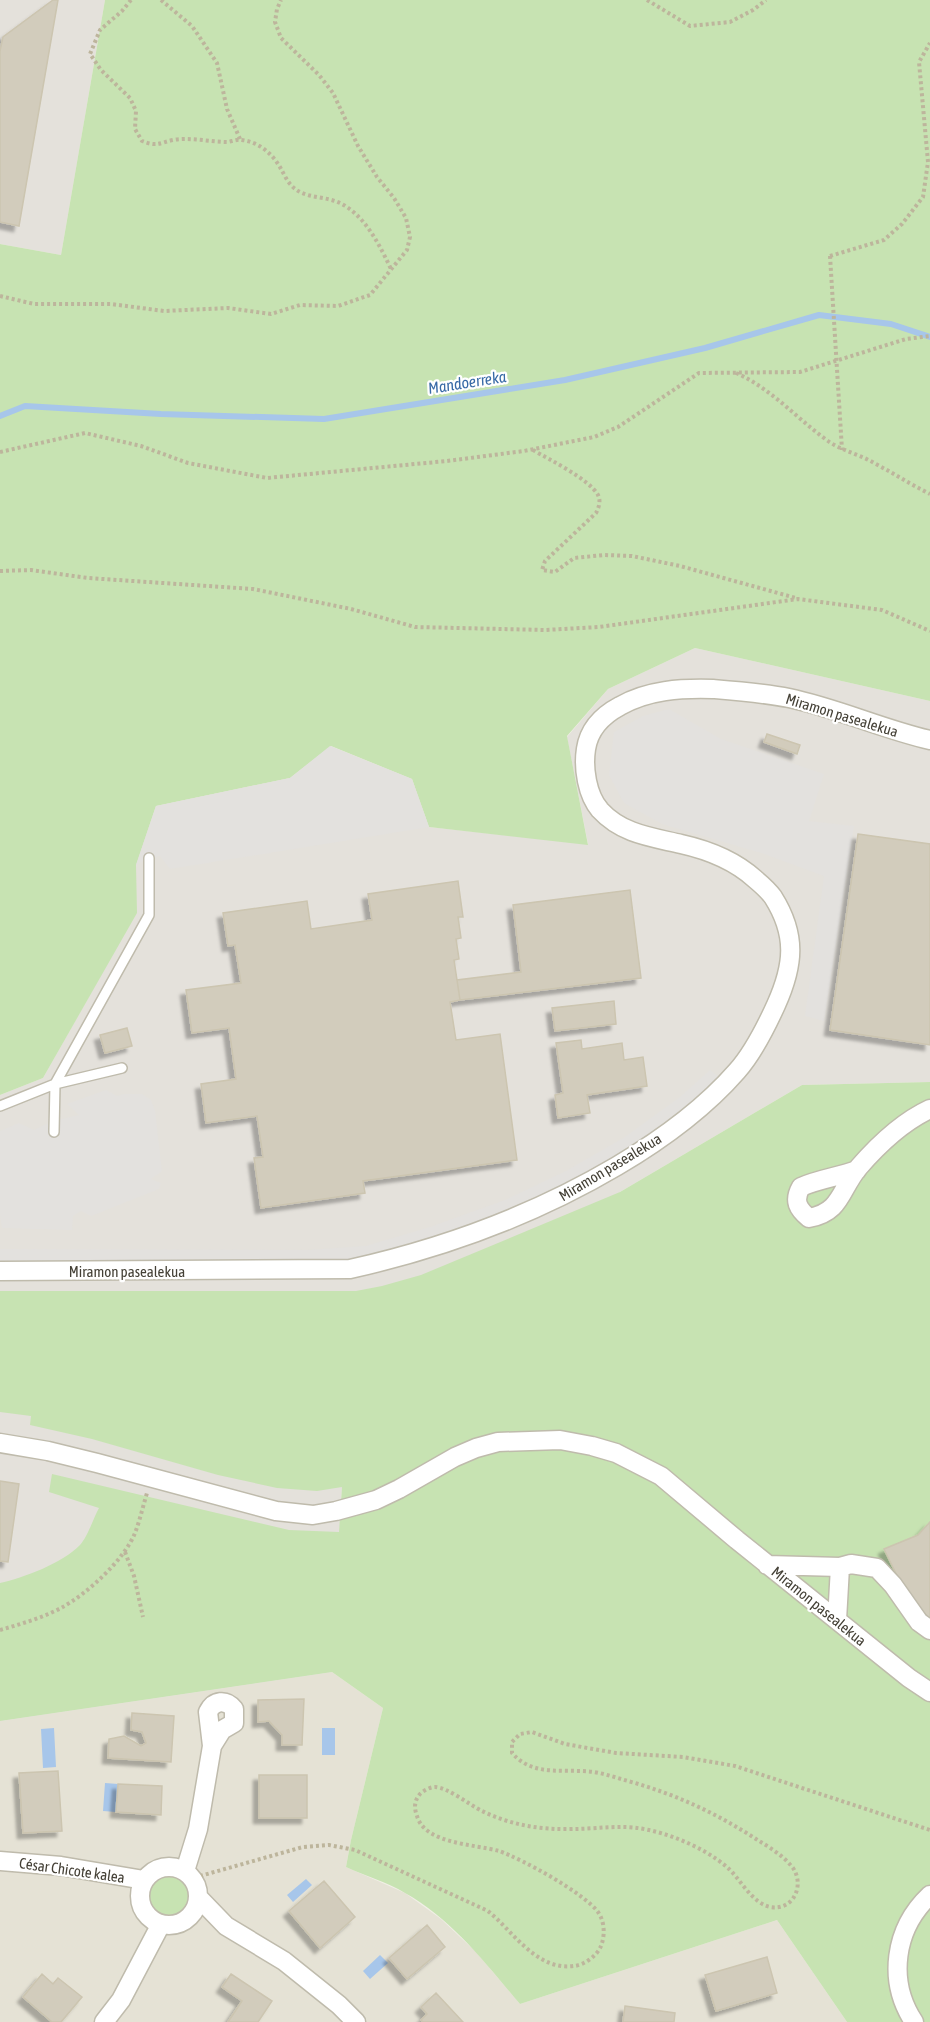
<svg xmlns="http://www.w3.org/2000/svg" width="930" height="2022" viewBox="0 0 930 2022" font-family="'Asap Condensed',sans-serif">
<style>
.residential{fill:#e5e2d5}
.industrial{fill:#e4e1db}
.green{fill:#c7e3b2}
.parking{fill:#e3e1de}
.water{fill:#a7c6ea}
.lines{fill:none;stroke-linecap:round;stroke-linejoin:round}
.stream{stroke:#a7c6ea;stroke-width:6}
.building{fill:#d2ccbc;stroke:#ccc5b0;stroke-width:1.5;filter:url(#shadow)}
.lane-casing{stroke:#bfbbac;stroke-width:12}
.street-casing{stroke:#bfbbac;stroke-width:21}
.path{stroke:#bdb59c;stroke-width:4;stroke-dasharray:3 3;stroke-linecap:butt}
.lane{stroke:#fff;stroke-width:9}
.street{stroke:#fff;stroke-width:18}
.path-bridge{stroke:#bdb59c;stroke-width:4;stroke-dasharray:3 3;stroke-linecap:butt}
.labels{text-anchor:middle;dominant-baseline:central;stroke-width:4.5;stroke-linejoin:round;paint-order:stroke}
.street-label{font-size:15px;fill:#444036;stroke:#fff}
.water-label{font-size:16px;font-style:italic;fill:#386aa6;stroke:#fff}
</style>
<defs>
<filter id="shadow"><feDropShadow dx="-5.5" dy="5.5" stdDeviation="1.5" flood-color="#0004"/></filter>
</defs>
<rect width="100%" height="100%" fill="#f1efe6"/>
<path class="residential" d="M332,1672l51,36 -32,132 -5,27 59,26 36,26 35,33 44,52 257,-84 70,102h-847v-301z"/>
<path class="industrial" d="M0,0h105l-44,255 -61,-11z
M695,648l235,53v381l-128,3 -182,107 -278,295 -10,185 -332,49v-626l43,-17 93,-165 -1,-48 21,-59 134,-28 40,-32 82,33 17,48 159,17 -21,-107 41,-48z"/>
<path class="green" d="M105,0h825v701l-235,-53 -87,41 -41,47 21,109 -159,-18 -17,-48 -81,-33 -41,32 -134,28 -20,59 1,48 -94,165 -43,17v-851l61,11z
M930,1082v940h-83l-70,-102 -257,84c-34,-40 -68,-85 -115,-111 -18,-11 -40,-17 -59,-26l5,-27 32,-132 -51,-36 -332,49v-138c23,-5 63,-20 80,-38 8,-9 13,-26 19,-37l-50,-16 3,-18 237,56 50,2 3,-45 -25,4 -40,-3 -59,-13 -126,-36 -62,-14 1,-9 -31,-4v-121h356l26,-5 39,-11 199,-83 182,-107z
M148 1896a20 20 0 1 1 40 0a20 20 0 1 1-40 0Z"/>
<path class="parking" d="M669,709l52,30 103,35 -15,47 45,5 -30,195 -19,-5 19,-140 -63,-23 -99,-29 -38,-21 -15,-28 5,-43 29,-16z
M330,746l82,33 17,48 -259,42 -10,-13 -11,2 -13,7 20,-59 134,-28z
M710,1070l10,8 -19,19 -68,51 -76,44 -78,34 -133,37 -346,2v-16l308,1 58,-4 64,-19 75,-27 61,-29 59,-34 55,-40z
M106,1090l11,6 7,-2h18l9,6 4,11 7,60 -11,8 10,4 -2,6 -68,27 -10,-5 -8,5 -1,14 -70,-2 -2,-13v-84l19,-8 15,7 19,-9 26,-6 -12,-11z"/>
<path class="water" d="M54,1728l2,39 -13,1 -2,-39z
M322,1728h13v27h-13z
M105,1783l13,1 -2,28 -13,-1z
M306,1879l6,6 -19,17 -6,-7z
M380,1955l8,8 -18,16 -7,-8z"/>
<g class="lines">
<path class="stream" d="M0,416l25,-10 136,8 163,5 241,-39 140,-32 114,-33 72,9 39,13"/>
</g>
<path class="building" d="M53,0h5l-39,226 -19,-4v-171l3,-14z
M767,734l33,11 -3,9 -33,-12z
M858,834l72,10v201l-100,-15z
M458,881l5,36h-5l3,21 -5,1 3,20 -5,1 6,40 -10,2 6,38 44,-6 17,126 -154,21 2,12 -104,15 -7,-50 9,-1 -6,-41 -51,7 -5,-39 35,-5 -7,-51 -37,5 -6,-43 55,-7 -6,-38 -7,1 -5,-33 84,-12 4,28 61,-9 -4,-26z
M630,890l11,88 -181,22 -3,-20 64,-8 -8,-67z
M614,1001l2,23 -61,7 -3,-23z
M127,1028l5,18 -27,7 -5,-18z
M581,1040l1,9 40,-6 2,17 19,-3 4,29 -60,9 3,18 -32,5 -3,-23 8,-2 -7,-50z
M0,1481l19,3 -11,78 -8,-1z
M930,1522v97l-23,-23 -23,-47 34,-14z
M304,1699l-2,46h-20v-10l-13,-14 -11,1v-22z
M132,1713l42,3 -3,46 -63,-4 1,-19 15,-3 17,10 5,-3 -4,-11 -11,-2z
M58,1771l4,60 -39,2 -4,-60z
M259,1775h48v43h-48z
M118,1784l44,2 -1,29 -45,-3z
M324,1881l31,36 -35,31 -31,-37z
M427,1925l18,22 -38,32 -18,-21z
M767,1957l10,36 -61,18 -11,-36z
M42,1974l11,10 5,-6 24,19 -21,25h-9l-29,-25z
M231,1974l41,27 -14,21h-30l14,-21 -20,-14z
M436,1993l27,29h-40l-2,-2 6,-6 -6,-7z
M625,2006l50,7 -1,9h-51z"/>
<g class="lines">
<g class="lane-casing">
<path id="lane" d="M0,1106l55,-22 67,-16
M54,1132l1,-48 94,-169v-57"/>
</g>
<g class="street-casing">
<path id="street" d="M857,1170c-19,7 -38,9 -56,17 -8,14 -3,22 8,31 33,-6 31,-29 50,-51 20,-23 43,-45 71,-58
M0,1271l350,-2c94,-21 184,-54 267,-103 44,-26 86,-56 120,-95 16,-18 29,-44 39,-66 18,-40 21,-70 -3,-108 -5,-7 -12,-13 -18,-18 -21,-19 -47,-29 -74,-35 -30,-7 -59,-10 -81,-34 -13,-15 -17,-42 -14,-61 3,-20 17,-34 34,-43 28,-16 61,-18 93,-17 25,2 51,4 76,9 48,10 93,31 141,42
M0,1443l48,8 49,12 179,48 37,4 23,-4 40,-11 23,-11 56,-32 21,-9 22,-6 62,-2 32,6 24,7 45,23 76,64 172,138 21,14
M767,1565l73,2 11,-3 26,4 16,17 26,37 11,8
M837,1620l3,-53
M0,1861l61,5 83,14
M140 1896a29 29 0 1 1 58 0a29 29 0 1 1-58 0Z
M185,1871l13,-42 14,-83 -4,-34c6,-12 18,-13 26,-3v14l-12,7 -10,16
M198,1897l28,29 58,35 55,44 17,17
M104,2022l17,-22 40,-76
M914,2022c-27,-41 -20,-93 16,-127"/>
</g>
<path class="path" d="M131,0l-9,11 -22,19 -10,24 11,16 29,28 6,13 -1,18 7,12c15,6 17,2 31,-1 18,-3 37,2 55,2 5,-1 10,-3 14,-2 17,2 31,14 39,29 3,5 6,12 10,16 13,15 35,10 51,19 24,13 38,42 49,65
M161,0l31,26 25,37 10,46 13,30
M647,0l43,26 40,-4 23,-12 13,-10
M830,256l54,-16 18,-16 21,-27 5,-35 -9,-100 11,-19
M0,296l34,8h77l53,7 64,-3 43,6 29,-9 38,1 32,-11 37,-45 3,-13 -4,-19 -12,-20 -17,-21 -19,-31 -25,-53 -14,-18 -38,-37 -6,-16 2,-13 4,-9
M736,373c36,16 60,45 92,68 14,10 31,13 46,22 19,10 36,21 56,31
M533,450c17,10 56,29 65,45 3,6 1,12 -2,18l-51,48 -3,9 13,2 19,-14 30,-3 28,1 48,10 116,32
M0,452l85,-19 56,13 47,17 79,15 180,-17 77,-10 70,-14 24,-10 81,-54 101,-1 106,-33 24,-3
M0,571l31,-1 57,8 165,11 98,20 64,18 130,3 54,-3 199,-28 84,11 48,21
M125,1552l9,24 9,41
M0,1630c21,-6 42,-12 61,-22 26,-14 63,-48 74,-75 5,-13 8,-27 12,-40
M200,1876l103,-29 26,-2 26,5 133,61c25,20 48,60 86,55 10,-1 23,-10 27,-20 4,-10 4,-24 -3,-34 -14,-19 -76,-53 -99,-61 -25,-7 -74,-7 -82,-35 -3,-8 -3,-15 3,-22 3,-3 10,-7 15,-7 12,0 35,18 47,24 29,14 58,19 91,18 15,0 31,-2 47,-2 34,-1 82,18 108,41 13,12 24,35 42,39 23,4 35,-21 23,-39 -9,-12 -24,-21 -37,-29 -40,-26 -81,-45 -128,-58 -11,-3 -22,-7 -34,-9 -29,-4 -60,6 -82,-19v-11l8,-8 12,-2 33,12 51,9 67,4 52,9 195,64"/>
<use href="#lane" class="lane"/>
<use href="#street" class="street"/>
<path class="path-bridge" d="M830,256l12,194"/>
</g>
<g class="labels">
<g class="street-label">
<text transform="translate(842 715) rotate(17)">Miramon pasealekua</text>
<text transform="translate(610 1167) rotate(-31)">Miramon pasealekua</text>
<text x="127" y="1271">Miramon pasealekua</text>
<text transform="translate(819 1606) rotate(39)">Miramon pasealekua</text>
<text transform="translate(72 1870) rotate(8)">César Chicote kalea</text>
</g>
<g class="water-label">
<text transform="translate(467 382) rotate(-9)">Mandoerreka</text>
</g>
</g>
</svg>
